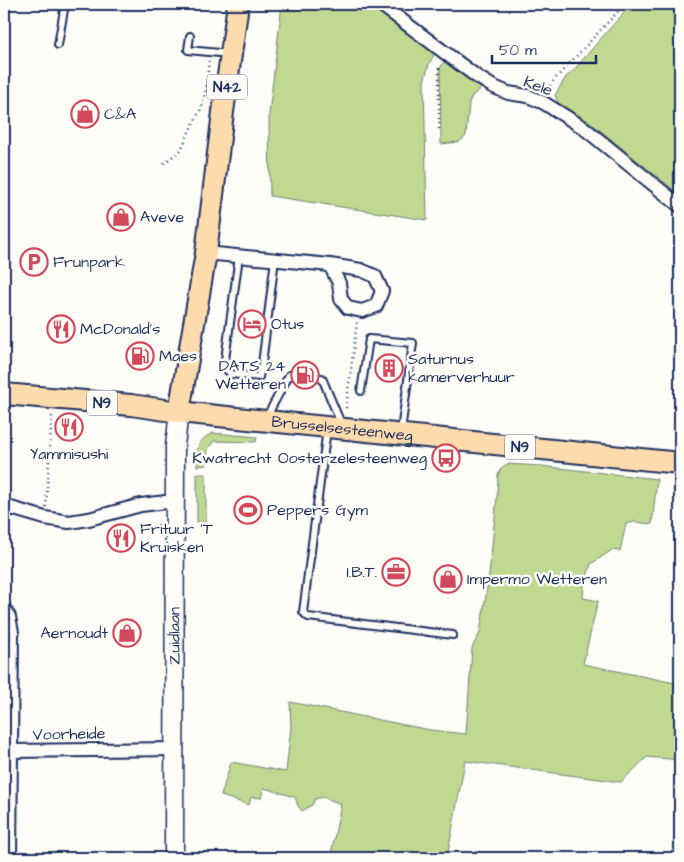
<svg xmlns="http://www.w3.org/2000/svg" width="684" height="862" viewBox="0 0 684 862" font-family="'Architects Daughter',sans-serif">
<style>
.green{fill:#bfd990;stroke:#6d8477}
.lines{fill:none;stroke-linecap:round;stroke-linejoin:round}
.lane-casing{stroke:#1b2f5e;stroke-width:10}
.street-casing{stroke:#1b2f5e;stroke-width:16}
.secondary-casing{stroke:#1b2f5e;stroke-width:21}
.primary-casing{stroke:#1b2f5e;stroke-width:24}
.path{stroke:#1b2f5e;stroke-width:2.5;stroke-dasharray:1 4;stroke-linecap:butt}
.lane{stroke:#fdfcf7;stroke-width:6}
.street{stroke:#fdfcf7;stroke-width:12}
.secondary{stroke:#fdfcf7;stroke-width:18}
.primary{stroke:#fedbac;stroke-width:20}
.labels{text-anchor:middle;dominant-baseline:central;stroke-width:5;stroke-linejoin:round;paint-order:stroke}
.shield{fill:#fdfcf7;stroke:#5f6c8c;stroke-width:1}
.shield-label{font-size:15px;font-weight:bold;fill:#1b2f5e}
.street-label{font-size:16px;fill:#1b2f5e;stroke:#fdfcf7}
.poi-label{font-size:16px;fill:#1b2f5e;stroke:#fdfcf7;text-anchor:start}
</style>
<rect width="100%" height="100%" fill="#fdfcf7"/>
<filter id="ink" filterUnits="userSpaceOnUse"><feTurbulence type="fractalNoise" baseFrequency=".02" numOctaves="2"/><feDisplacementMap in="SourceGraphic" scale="10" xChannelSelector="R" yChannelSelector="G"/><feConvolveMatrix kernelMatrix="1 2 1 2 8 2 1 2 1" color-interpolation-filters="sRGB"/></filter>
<g filter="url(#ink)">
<path class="green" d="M282,4h88l65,49 -6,11 -5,17 3,139 -157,-24 -1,-82z
M632,4h48v191l-89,-72 -33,-20 -3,-8 11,-18 7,-6 38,-44z
M444,61l38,27 -10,8 -3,7 -3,33 -7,6 -18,2 -1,-75z
M213,433l44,4 -1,5 -42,-1 -6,8 -2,16 -9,1c0,-18 -1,-25 16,-33z
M507,464l33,2 117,13 -5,45 -18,-2 -8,2 -6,27 -8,-1 -21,14 -7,22 -1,12 15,3 -15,63 97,20v76l-33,-3 -26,25 -156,-21 -18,97h-102l-14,-4 10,-50 -18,-7 -8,2 -3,6 -10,6 -4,-5 -3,-9 -31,-9 -3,10 -10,-1 -2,8 -28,-9 10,-34 55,10 5,-45 -1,-25 140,28 36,4 6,-86 8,-15 9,-58 8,-78 1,-22 3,-7z
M197,474h9v48h-9z"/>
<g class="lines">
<g class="lane-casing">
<path id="lane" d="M190,36l-2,14 42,4
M58,45l7,-41
M239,256l-15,111 7,7 28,3 3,-13 13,-105
M361,391l8,-52 44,4 -12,88
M266,418l23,-43 33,3 20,48
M327,429l-24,183 5,5 145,18"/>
</g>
<g class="street-casing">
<path id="street" d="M380,4l96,72 16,10 16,7 20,3 16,7 40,25 96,78
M206,253l124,12 31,5 14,6 7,15 -6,15 -14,5 -14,-3 -7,-9 -2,-16 -9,-18
M4,506l41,12 24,4 20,-3 52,-14 33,-4
M4,608l5,9 3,15 -1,119
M10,858l1,-107 164,-2"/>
</g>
<g class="secondary-casing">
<g id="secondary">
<path id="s1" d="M174,858l1,-412 4,-34"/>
</g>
</g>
<g class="primary-casing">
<g id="primary">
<path id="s2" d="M4,394l127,11 48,7 501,51"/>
<path d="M179,412l27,-159 17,-141 15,-108"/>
</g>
</g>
<path class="path" d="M547,90l7,-10 71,-76
M439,129v-64
M164,163l17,-13 8,-18 13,-25 4,-18 3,-28
M346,408l11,-86
M46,507l6,-92"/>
<use href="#lane" class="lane"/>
<use href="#street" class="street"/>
<use href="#secondary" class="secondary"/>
<use href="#primary" class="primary"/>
</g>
</g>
<defs>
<g id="shop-ring" transform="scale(1.4375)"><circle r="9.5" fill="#fdfcf7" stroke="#d1495b" stroke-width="1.5"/><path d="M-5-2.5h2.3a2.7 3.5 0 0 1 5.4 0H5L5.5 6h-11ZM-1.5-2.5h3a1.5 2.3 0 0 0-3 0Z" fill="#d1495b"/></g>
<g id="parking-ring" transform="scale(1.4375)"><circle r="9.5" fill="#fdfcf7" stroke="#d1495b" stroke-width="1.5"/><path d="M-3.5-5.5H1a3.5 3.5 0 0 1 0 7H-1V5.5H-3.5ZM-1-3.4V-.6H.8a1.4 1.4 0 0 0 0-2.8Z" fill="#d1495b"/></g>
<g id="hotel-ring" transform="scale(1.4375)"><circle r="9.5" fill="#fdfcf7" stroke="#d1495b" stroke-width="1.5"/><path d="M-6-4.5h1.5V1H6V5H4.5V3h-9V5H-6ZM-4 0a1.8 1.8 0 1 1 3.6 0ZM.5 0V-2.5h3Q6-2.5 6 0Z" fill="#d1495b"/></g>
<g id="restaurant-ring" transform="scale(1.4375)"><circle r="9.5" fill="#fdfcf7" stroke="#d1495b" stroke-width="1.5"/><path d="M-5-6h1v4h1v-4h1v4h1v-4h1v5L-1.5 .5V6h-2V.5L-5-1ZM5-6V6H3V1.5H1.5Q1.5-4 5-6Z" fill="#d1495b"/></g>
<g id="fuel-ring" transform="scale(1.4375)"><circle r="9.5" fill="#fdfcf7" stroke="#d1495b" stroke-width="1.5"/><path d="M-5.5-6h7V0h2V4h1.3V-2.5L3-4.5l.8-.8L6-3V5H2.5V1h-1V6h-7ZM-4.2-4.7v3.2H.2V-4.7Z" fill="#d1495b"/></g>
<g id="building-ring" transform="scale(1.4375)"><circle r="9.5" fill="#fdfcf7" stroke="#d1495b" stroke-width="1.5"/><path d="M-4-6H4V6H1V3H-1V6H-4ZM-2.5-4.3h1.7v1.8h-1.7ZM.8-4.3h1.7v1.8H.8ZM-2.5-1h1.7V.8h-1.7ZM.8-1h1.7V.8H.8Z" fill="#d1495b"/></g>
<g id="bus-ring" transform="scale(1.4375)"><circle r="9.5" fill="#fdfcf7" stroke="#d1495b" stroke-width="1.5"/><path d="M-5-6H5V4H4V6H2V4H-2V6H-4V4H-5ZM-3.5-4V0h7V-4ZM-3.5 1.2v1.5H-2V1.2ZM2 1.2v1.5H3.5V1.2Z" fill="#d1495b"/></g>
<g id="stadium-ring" transform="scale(1.4375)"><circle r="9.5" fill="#fdfcf7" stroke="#d1495b" stroke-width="1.5"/><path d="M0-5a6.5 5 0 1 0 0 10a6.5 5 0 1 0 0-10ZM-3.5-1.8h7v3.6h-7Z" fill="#d1495b"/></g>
<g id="office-ring" transform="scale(1.4375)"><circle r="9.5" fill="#fdfcf7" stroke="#d1495b" stroke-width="1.5"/><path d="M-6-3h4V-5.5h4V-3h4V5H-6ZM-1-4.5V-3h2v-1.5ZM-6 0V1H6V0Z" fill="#d1495b"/></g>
</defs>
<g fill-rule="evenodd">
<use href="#shop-ring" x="85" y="114"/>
<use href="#shop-ring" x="121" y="217"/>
<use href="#parking-ring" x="34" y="262"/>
<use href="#hotel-ring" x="252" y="324"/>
<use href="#restaurant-ring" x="61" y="329"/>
<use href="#fuel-ring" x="140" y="356"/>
<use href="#building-ring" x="389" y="368"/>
<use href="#fuel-ring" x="305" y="375"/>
<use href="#restaurant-ring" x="69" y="427"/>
<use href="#bus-ring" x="446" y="458"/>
<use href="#stadium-ring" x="248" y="510"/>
<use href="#restaurant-ring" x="121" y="538"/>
<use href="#office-ring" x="396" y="572"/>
<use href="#shop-ring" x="448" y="579"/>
<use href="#shop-ring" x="127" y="633"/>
</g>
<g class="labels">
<g class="shield">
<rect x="207" y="74.5" width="40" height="25" rx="4"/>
<rect x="87" y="390.5" width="30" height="25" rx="4"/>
<rect x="505" y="434.5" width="30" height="25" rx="4"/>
</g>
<g class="shield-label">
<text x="227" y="87">N42</text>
<text x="102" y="403">N9</text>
<text x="520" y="447">N9</text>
</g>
<g class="street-label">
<text transform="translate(538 86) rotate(20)">Kele</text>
<text stroke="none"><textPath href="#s2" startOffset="340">Brusselsesteenweg</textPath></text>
<text stroke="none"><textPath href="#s1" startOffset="222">Zuidlaan</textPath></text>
<text transform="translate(69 734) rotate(-1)">Voorheide</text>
</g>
<g class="poi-label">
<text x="104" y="114">C&amp;A</text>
<text x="140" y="217">Aveve</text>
<text x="53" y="262">Frunpark</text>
<text x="271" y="324">Otus</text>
<text x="80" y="329">McDonald's</text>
<text x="159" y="356">Maes</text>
<text x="408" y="359">Saturnus<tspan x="408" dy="18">kamerverhuur</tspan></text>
<text x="286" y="366" text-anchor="end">DATS 24<tspan x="286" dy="18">Wetteren</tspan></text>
<text x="69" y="454" text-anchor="middle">Yammisushi</text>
<text x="427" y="458" text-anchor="end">Kwatrecht Oosterzelesteenweg</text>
<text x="267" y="510">Peppers Gym</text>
<text x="140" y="529">Frituur 'T<tspan x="140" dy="18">Kruisken</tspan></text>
<text x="377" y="572" text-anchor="end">I.B.T.</text>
<text x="467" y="579">Impermo Wetteren</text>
<text x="108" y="633" text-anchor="end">Aernoudt</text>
</g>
</g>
<rect width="684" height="862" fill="none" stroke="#fdfcf7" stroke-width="20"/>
<rect x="10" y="10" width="664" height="842" fill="none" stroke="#1b2f5e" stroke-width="2" filter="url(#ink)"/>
<path d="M492 55v8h104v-8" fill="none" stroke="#1b2f5e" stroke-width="2.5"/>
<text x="499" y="55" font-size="15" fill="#1b2f5e" stroke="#fdfcf7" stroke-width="4" paint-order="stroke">50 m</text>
</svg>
